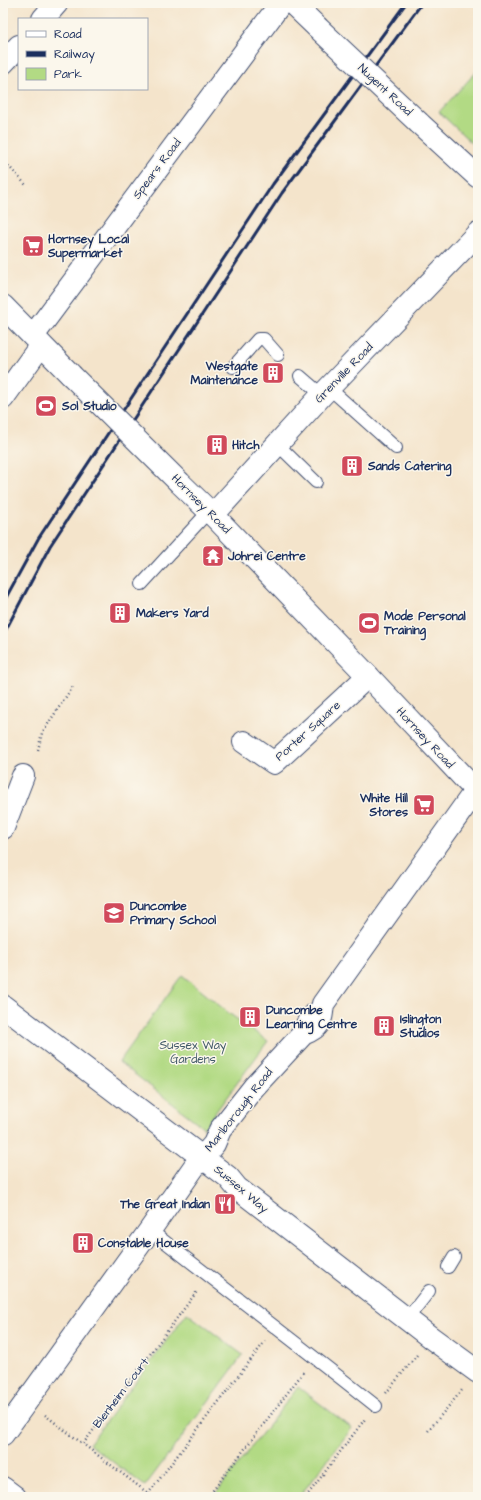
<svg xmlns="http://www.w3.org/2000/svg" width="481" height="1500" viewBox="0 0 481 1500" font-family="'Architects Daughter',sans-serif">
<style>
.green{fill:#b2da84;stroke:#668471}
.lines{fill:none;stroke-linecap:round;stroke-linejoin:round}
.lane-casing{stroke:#3c4a6e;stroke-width:14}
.street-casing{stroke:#3c4a6e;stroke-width:24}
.secondary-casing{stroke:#3c4a6e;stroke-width:24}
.primary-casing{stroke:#3c4a6e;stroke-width:24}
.path{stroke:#3c4a6e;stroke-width:2.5;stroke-dasharray:1 3;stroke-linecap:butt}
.lane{stroke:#fff;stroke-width:12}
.street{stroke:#fff;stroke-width:22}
.secondary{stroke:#fff;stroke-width:22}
.primary{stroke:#fff;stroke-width:22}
.rail{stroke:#1b2f5e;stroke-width:3}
.street-bridge-casing{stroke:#3c4a6e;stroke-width:24;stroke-linecap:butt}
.primary-bridge-casing{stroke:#3c4a6e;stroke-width:24;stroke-linecap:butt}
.street-bridge{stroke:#fff;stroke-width:22}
.primary-bridge{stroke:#fff;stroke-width:22}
.labels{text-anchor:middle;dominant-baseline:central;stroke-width:3;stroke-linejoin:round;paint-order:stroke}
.street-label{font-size:12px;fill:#1b2f5e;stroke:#fbf7ec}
.poi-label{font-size:12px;font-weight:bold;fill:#1b2f5e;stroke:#fbf7ec;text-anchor:start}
.park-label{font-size:12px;fill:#415a68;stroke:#fbf7ec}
</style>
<rect width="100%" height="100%" fill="#fbf7ec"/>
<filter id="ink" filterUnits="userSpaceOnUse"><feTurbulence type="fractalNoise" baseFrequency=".025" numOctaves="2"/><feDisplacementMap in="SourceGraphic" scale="8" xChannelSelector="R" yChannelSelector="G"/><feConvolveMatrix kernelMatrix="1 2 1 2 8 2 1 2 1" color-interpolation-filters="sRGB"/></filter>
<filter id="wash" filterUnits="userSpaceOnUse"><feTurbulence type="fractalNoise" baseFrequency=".012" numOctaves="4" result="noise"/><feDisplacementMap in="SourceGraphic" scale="16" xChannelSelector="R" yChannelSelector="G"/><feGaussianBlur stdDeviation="0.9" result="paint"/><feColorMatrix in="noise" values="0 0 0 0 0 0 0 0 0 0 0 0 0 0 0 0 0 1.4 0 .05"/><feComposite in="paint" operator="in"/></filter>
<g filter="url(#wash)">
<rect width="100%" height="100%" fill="#f4e4cb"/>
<path class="green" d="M478,70v79l-39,-37z
M182,975l48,39 38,27 -64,87 -85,-66z
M187,1313l56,42 -98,131 -56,-42z
M298,1387l54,41 -53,69h-86z"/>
</g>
<g filter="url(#ink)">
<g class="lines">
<g class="lane-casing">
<path id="lane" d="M233,367l25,-28h6l14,16
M300,376l22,19
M329,388l67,60
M278,445l38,37
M142,584l67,-73
M303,1034v-13l8,-10 12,-7
M150,1230c75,59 151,116 226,176
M448,1267l6,-10
M407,1319l22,-28"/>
</g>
<g class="street-casing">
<path id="street" d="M292,3l25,24
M43,19l14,-16
M3,63l16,-17
M419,123l59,54
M33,336l248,-333
M3,398l38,-53
M213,515l109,-120 156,-162
M244,742l30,21 94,-87
M3,828l20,-52
M3,1006l225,171 9,11 193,149 48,35
M3,1488l12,9"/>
</g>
<g class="secondary-casing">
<path id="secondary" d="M3,1434l147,-204 44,-63 20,-23 6,-14 34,-43 49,-53c18,-7 18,-12 20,-30l155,-217"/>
</g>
<g class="primary-casing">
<path id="primary" d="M3,306l68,69
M180,483l33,32 155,161 110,117"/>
</g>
<path class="path" d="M3,160l23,25
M38,750l4,-17 31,-47
M386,1393l31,-38
M45,1415l38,29
M428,1431l35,-42
M148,1494l118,-154
M153,1497l-70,-53 115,-154
M208,1497l97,-127
M306,1497l59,-78"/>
<use href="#lane" class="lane"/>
<use href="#street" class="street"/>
<use href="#secondary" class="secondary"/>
<use href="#primary" class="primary"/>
<path class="rail" d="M3,603l35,-64 235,-355 133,-181
M3,635l47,-89 232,-353 140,-190"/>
<g class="street-bridge-casing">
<path id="street-bridge" d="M317,27l102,96"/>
</g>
<g class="primary-bridge-casing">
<path id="primary-bridge" d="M71,375l109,108"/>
</g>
<use href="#street-bridge" class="street-bridge"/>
<use href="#primary-bridge" class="primary-bridge"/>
</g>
</g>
<defs>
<g id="supermarket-square" transform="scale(1.15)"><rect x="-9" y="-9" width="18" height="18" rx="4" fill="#d1495b" stroke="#fbf7ec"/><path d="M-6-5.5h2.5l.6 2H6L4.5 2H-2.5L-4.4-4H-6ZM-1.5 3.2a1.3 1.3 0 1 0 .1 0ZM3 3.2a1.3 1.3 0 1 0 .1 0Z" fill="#fff"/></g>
<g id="building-square" transform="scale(1.15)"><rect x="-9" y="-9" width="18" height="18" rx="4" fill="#d1495b" stroke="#fbf7ec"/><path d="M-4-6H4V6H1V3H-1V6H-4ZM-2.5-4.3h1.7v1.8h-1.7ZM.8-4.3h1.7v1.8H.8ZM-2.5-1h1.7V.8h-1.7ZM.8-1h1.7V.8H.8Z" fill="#fff"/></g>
<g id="stadium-square" transform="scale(1.15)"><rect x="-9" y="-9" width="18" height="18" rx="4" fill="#d1495b" stroke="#fbf7ec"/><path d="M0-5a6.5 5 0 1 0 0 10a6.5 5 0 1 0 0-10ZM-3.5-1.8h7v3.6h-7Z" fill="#fff"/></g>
<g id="temple-square" transform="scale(1.15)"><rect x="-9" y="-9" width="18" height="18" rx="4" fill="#d1495b" stroke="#fbf7ec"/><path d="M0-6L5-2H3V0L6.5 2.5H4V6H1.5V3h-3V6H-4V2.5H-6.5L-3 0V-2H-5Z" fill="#fff"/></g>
<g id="school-square" transform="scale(1.15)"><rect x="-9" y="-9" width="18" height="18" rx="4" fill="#d1495b" stroke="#fbf7ec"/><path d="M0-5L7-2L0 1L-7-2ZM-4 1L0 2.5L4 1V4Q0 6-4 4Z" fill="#fff"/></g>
<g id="restaurant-square" transform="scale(1.15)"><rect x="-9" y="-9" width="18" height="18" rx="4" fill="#d1495b" stroke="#fbf7ec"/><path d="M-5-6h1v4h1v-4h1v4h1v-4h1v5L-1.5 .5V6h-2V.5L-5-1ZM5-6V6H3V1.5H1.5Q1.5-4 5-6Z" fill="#fff"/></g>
</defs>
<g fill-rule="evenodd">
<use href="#supermarket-square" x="33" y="246"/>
<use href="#building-square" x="273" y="373"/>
<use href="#stadium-square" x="46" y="406"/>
<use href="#building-square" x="217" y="445"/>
<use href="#building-square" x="352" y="466"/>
<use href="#temple-square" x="213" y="556"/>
<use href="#building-square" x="120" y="613"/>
<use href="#stadium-square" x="369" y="623"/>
<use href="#supermarket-square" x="424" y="805"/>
<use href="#school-square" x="114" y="913"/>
<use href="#building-square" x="250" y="1017"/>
<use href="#building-square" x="384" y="1026"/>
<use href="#restaurant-square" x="225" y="1204"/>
<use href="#building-square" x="83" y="1243"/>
</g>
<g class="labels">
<g class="street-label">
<text transform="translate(385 90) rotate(43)">Nugent Road</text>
<text transform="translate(157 169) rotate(-53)">Spears Road</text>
<text transform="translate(344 373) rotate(-46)">Grenville Road</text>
<text transform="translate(201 504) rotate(45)">Hornsey Road</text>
<text transform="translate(308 731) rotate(-42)">Porter Square</text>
<text transform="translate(425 738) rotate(47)">Hornsey Road</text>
<text transform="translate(239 1110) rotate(-52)">Marlborough Road</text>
<text transform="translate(241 1189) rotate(40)">Sussex Way</text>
<text transform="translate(121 1393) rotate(-53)">Blenheim Court</text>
</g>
<g class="poi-label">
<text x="48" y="239">Hornsey Local<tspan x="48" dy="14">Supermarket</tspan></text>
<text x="258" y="366" text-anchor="end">Westgate<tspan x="258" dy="14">Maintenance</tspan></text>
<text x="62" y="406">Sol Studio</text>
<text x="232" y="445">Hitch</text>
<text x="368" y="466">Sands Catering</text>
<text x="228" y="556">Johrei Centre</text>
<text x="136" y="613">Makers Yard</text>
<text x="384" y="616">Mode Personal<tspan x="384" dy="14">Training</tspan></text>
<text x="408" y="798" text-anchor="end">White Hill<tspan x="408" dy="14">Stores</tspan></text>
<text x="130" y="906">Duncombe<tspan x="130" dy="14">Primary School</tspan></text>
<text x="266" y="1010">Duncombe<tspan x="266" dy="14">Learning Centre</tspan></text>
<text x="400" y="1019">Islington<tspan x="400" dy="14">Studios</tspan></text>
<text x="210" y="1204" text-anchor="end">The Great Indian</text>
<text x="98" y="1243">Constable House</text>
</g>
<g class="park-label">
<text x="193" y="1045">Sussex Way<tspan x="193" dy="14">Gardens</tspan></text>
</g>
</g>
<rect width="481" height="1500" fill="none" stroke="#fbf7ec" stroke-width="16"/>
<rect x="18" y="18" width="130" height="72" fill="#fbf7ec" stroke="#a1a7b3"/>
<rect x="26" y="31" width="20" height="6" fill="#ffffff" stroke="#a1a7b3"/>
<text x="54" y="38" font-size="12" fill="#1b2f5e">Road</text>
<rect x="26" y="51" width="20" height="6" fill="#1b2f5e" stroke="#a1a7b3"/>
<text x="54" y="58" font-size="12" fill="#1b2f5e">Railway</text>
<rect x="26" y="68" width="20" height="12" fill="#b2da84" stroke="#a1a7b3"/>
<text x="54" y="78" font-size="12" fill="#1b2f5e">Park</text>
</svg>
